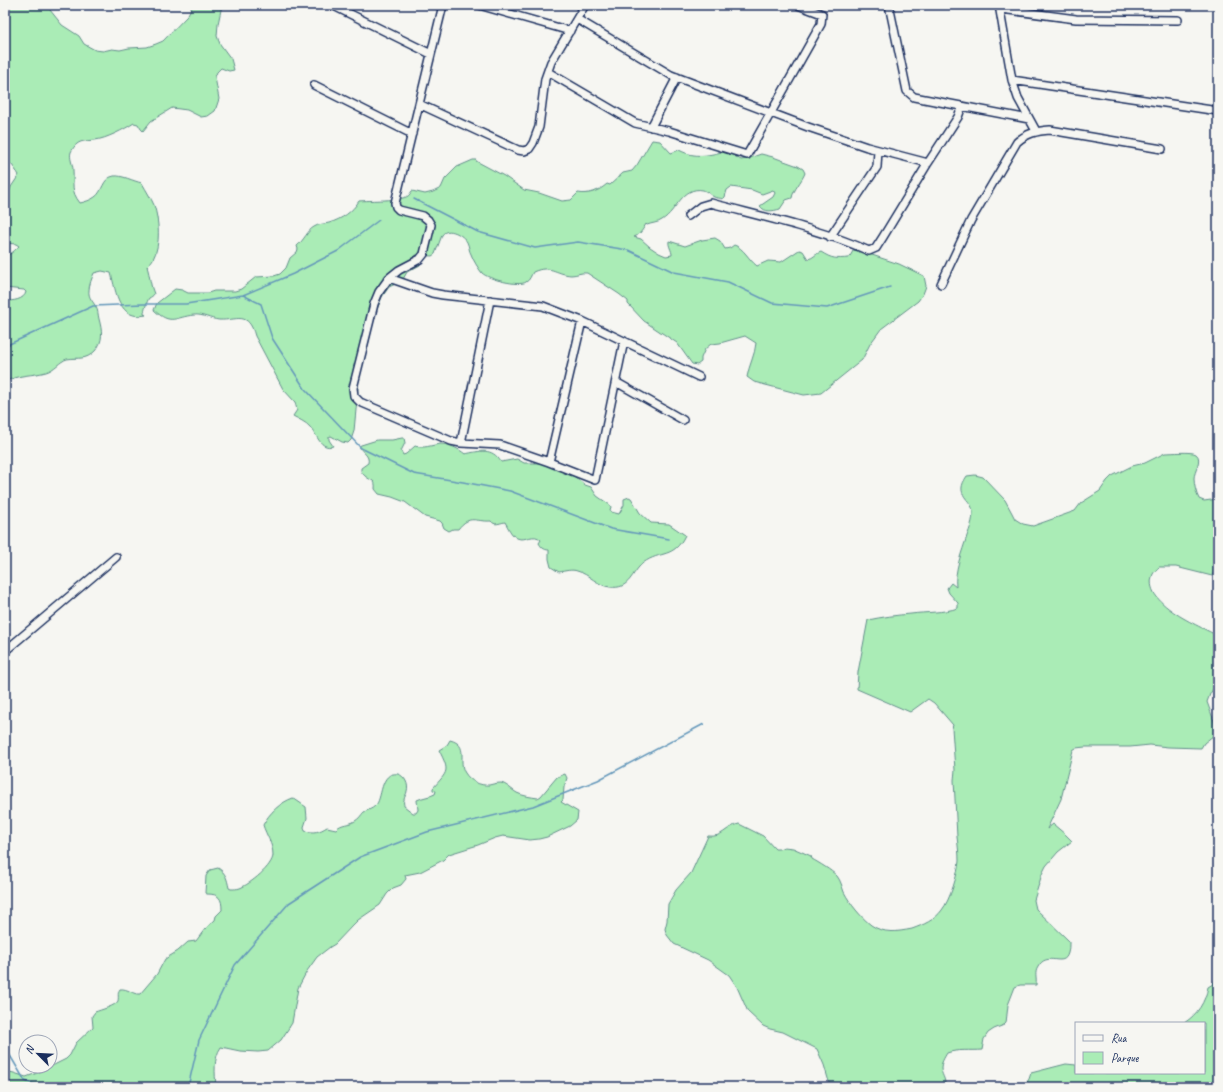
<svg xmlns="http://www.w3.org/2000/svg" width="1223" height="1092" viewBox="0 0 1223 1092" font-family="Caveat,sans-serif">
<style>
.green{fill:#aaecb6;stroke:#628e8a}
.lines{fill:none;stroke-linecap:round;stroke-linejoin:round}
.stream{stroke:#6497ba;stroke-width:1.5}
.minor-casing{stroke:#1b2f5e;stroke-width:10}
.minor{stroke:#f6f6f2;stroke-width:7}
</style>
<rect width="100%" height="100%" fill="#f6f6f2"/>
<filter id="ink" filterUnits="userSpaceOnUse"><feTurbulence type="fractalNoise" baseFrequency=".025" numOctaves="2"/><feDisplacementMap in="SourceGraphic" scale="8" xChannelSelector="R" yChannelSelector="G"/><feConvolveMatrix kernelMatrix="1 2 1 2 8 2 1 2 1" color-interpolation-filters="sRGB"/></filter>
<g filter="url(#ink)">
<path class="green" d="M5,5h41l16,20 17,11 5,8 11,6 8,1 9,-2 8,1 9,-2 18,-1 9,-3 7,-3 24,-25 6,-11h29l-4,19 -1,12 3,8 11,15 3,11 -5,1 -8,-3 -4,4 -2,5 4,22 -4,12 -7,5 -7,1 -14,-7 -15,-2 -21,13 -8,10 -2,-2 -3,-5 -4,-1c-9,6 -28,16 -39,17 -7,1 -13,0 -18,4 -2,1 -5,6 -6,8 -2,6 2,12 2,18 1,15 -3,20 7,33 5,-1 11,-3 15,-6 8,-5 7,-19 19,-21 8,-1 19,5 28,7 4,7 9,15 12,22 5,15 7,40 -1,54 -1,2 -4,5 -6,7 3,10 3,19 7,28 -1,2 -3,3 -5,4 -2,3 -5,13 -5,16l2,1c-27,6 -30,-23 -35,-42l-9,-2 -8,2c-2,5 -5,12 -5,17 -1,8 4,11 7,17 2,3 2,8 3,12 3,11 5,22 -4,32 -10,10 -16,6 -28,8 -7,2 -13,11 -21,13 -14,4 -28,2 -41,10v-81c8,0 19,-1 21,-9l-2,-2 -19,-2v-33c6,0 10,-5 14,-9l-3,-2 -11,-1v-41l6,-15 8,-12 -7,-10 -7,-6z
M652,140l8,1 11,12 8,-3c17,9 30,5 47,1l15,9 6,-1 14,-5 12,3 25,9 5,3 2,4c-3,8 -12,17 -13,25l-6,2 -6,9c-7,2 -15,4 -20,-3l13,-9 2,-4 -2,-3 -11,4 -10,-4 -21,-3 -4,3 -2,7 -2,2c-3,-1 -7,-1 -9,-2 -4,-2 -7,-6 -11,-7 -21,-4 -26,21 -41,30 -4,3 -10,3 -15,5l-1,-1c-3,5 -6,11 -12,13l7,2 9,8 9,6 7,3 6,-1c0,-5 -4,-9 -3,-14l16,5 17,-6 13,-2 5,3 5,8 5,-1 4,-3c10,3 14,14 23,21l11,-5 13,1 18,-12 4,1 5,8c6,-1 8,-6 13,-7 11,7 15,7 28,6l4,-7 6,-2 13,6 27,9 25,12 2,10 -3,8 -5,7 -37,28 -11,15 -8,16 -41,33 -17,2 -50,-13 -7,-5c2,-12 8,-22 9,-34l-11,-7 -25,7 -9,1 -6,5 -4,9v4l-4,3 -5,-1 -15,-21 -33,-22 -16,-17v-3l-9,-7 -32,-21c-6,-1 -10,2 -16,2 -16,-1 -20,-11 -38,-3 -2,3 -3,8 -7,10 -7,5 -38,-3 -44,-9 -4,-5 -9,-13 -11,-19 -2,-3 -2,-8 -4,-12 -4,-7 -19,-16 -25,-7l-7,19 -3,2 -16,-1v2l4,4v4l-13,7 -5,9 -13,6 -7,10 -6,15 -8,33 -4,7 -8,5 4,6v4l-6,64 -3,9 -3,3 -6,-1 -11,-6 -2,1v3l4,6c-13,4 -16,-12 -23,-19 -4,-5 -12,-8 -17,-11l4,-6 -2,-8 -12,-13 -28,-53c-7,-26 -18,-15 -36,-16 -9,-1 -17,-6 -25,-5 -19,2 -23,11 -40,-5l3,-7 18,-14 7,1 6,3h20l6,-2h21l6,-2 15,-12 18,-1 6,-2 6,-6 4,-10 7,-6 1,-3 -1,-3c7,-6 11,-16 17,-19 4,-3 11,-3 15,-4 13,-4 23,-11 30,-22 10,-1 42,0 49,-5 1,0 3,-4 4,-5l13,3 8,-2 8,-4 4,-9 12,-12 16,-7h3v1l28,15 20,14 15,3 23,8 9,-1 7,-7c11,2 21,-2 29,-9l3,1 13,-12 9,-2 5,-6z
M402,438h2l1,5 -4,8 2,4 3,-1 9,-8c9,3 16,-1 26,-2 8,0 18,5 24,10 15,-3 27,-7 36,8l16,-3 7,4h21l25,10 15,12 6,2 6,9 13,9 1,2 -1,3 1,2 8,2 5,-9v-6l5,-2 2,1 9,15 11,10 18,1 16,11c-11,24 -24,15 -42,28 -12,10 -13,27 -33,24 -12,-1 -21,-13 -33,-16 -5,-2 -12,0 -18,1l-8,-5 -2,-8v-9c-5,0 -8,-3 -10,-7l2,-3c-7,-8 -16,2 -24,-2 -6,-3 -9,-11 -12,-16 -6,1 -10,4 -14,-1 -16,1 -21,-7 -33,8h-5l-4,2 -5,-3 -2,-5 -2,-2 -15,-4 -20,-15 -13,-5 -13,-3 -4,-5c1,-10 -3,-7 -10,-13 -1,-1 -3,-3 -4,-5v-3l7,-5c2,-8 -6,-10 -9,-17l2,-1 16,-5h15z
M1165,453c7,0 26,-2 31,1 7,5 -2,18 -2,24 0,7 2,15 5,21l5,2 14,-2c0,24 4,55 -6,77l-36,-9h-17c-2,2 -5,5 -6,7 -13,29 47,52 65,62v45l-8,13 -3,8 11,30 -14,11 -3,5 -33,-1 -18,-2 -20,2h-45l-9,1 -3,2 -12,49 -14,30 6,-5 13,11 6,6 -14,11 -12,14 -4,8 -8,26 2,9 33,32c0,4 0,9 -1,12 -4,16 -21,-3 -30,14 -4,6 -1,11 -2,18h-16l-5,2 -7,18 -2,18 -2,2 -10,4 -6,4 -4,6 -2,11c-12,1 -24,-1 -35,3 -3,5 -6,10 -6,15 0,7 5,10 4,19h-116v-5l-5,-17 -7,-16 -34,-17 -13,-3 -7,-3 -15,-14 -11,-25 -8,-12 -21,-15 -34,-16 -7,-9 -2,-6 2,-8 1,-17 8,-14 15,-17 17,-37c15,2 17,-9 31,-12l24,12 12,13h4l5,-2 9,1 18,8 1,3c7,4 19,11 25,17 4,5 5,11 7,16 7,13 16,24 27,33 13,9 26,7 41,4 11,-4 23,-9 30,-19 8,-10 16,-36 17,-49 0,-8 -1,-16 -2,-24 -1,-19 -2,-38 -3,-57l1,-10 -3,-42 1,-3 -19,-22 -6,-4 -18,13 -53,-23 1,-17 10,-52c14,-3 29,-5 43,-6 15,-2 32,-1 47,-6v-5l-9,-10 -2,-5 4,-5 5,4c-2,-16 6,-35 11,-51 3,-7 6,-16 6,-24 -1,-14 -20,-16 -6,-36l8,-1 8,2 22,23 7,13 3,6 8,5 10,2 42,-15 6,-8 19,-12 7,-10 5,-5 20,-10 13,-3z
M450,740c20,5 7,21 15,33 5,8 15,13 24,12 4,-1 8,-2 12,-2 5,1 11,7 16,10 6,3 14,4 21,5l3,-2 16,-19 8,-3 2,4 -3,9 -1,13 -2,2 17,10 -1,8 -7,6 -23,11 -8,2 -9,1 -27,-4 -8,2 -17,7 -29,9 -6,6 -23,12 -15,3 1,4 -5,6 -8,3 -6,6 -7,11 -22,15 -6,6 -17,18 -5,3 -13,10 -10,14 -9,17 -6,35 -11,17 -13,11 -10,1 -18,-1 -19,-4c-8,12 -6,26 -5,40h-211v-16l9,2 12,4 14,-5 26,-13 4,-4 6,-12 17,-16 -1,-11 3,-4c5,-2 21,-6 23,-11 1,-5 -1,-8 2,-12 8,-1 13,6 20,5l17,-20 8,-15 13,-8 10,-9 8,-1 9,-12 10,-9 1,-4 6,-6c0,-12 -3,-16 -15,-16l-2,-1 1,-17 4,-6 8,-2c8,5 9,11 11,20l2,1c3,0 6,0 9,-1 10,-4 33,-22 33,-33 0,-11 -7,-20 -10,-30 6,-12 18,-23 30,-27l13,9 1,11 -3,9 1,4c9,2 14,1 22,-4l9,2c6,-6 13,-4 19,-8 4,-2 6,-6 9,-9 4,-2 8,-3 11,-6 8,-6 4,-35 23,-32 7,2 11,11 9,17 0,3 -3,6 -3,9 -1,2 0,4 0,6l9,7h3l2,-3 -1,-10c6,-3 12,-3 18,-6l1,-3 -3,-1v-2c15,-17 17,-16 6,-38l8,-5z
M1218,974v49l-3,7 3,5v49l-5,3h-189l5,-8 2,-6 35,-9 10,1v8h128v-50h-20c14,-9 21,-21 24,-36l5,-3z"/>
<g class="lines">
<path class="stream" d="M414,199l64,33 57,16 43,-6 50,8 46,22 54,10 44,21 55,5 63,-21
M243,295l18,9 11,34 33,51 56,59 53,26 49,8 47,9 101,38 58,10
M5,346l88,-40 50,-2h43l57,-9 50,-21 45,-23 41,-31
M5,1047l20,34 16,6
M188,1087l11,-47 36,-75 54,-62 71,-46 67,-25 106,-26 65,-26 106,-56"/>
<g class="minor-casing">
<path id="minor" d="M332,5l99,49
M443,5l-48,198 1,4 3,3 24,6 5,4 3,5 -7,29 -4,5 -21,11 -10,8 -10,14 -5,12 -21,84 1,8 6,6 91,39 10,2 39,2 49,17 46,18 29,-139
M479,5l91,26
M889,5l18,86 7,6 115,22
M999,5l13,75 6,18 18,33
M1001,9l75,10 102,1
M577,19l94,56 137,52 59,20 61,16
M548,72l87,51 34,8 78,24 74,-131 1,-10 -24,-9
M1012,80l206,31
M314,85l98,49
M419,104l99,46 6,1 5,-2 4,-6 6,-16 6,-48 6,-17 34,-57
M651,127l26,-50
M688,216l13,-10 10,-3c52,14 109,26 158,48l7,-3 7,-11 45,-74 30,-46 4,-11
M830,237l47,-70 1,-17
M389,278l43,15 11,2 100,11 39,15 117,56
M941,284l30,-64 46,-78c10,-9 20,-11 33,-12l112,19
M616,382l67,38
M461,443l29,-143
M549,462l33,-141
M5,651l111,-94
M5,659v1"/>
</g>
<use href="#minor" class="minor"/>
</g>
</g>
<rect width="1223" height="1092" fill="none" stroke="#f6f6f2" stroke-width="20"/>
<rect x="10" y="10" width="1203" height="1072" fill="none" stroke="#1b2f5e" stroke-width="1.5" filter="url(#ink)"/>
<rect x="1075" y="1022" width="130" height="52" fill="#f6f6f2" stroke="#9ea6b7"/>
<rect x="1083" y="1035" width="20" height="6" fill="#f6f6f2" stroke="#9ea6b7"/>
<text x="1111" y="1042" font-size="12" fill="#1b2f5e">Rua</text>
<rect x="1083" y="1052" width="20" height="12" fill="#aaecb6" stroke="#9ea6b7"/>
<text x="1111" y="1062" font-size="12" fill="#1b2f5e">Parque</text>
<g transform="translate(38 1054) rotate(294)"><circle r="19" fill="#f6f6f2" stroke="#9ea6b7"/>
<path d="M0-3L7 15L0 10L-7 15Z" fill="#1b2f5e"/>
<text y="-6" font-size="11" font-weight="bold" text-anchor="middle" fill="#1b2f5e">N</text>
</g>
</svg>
